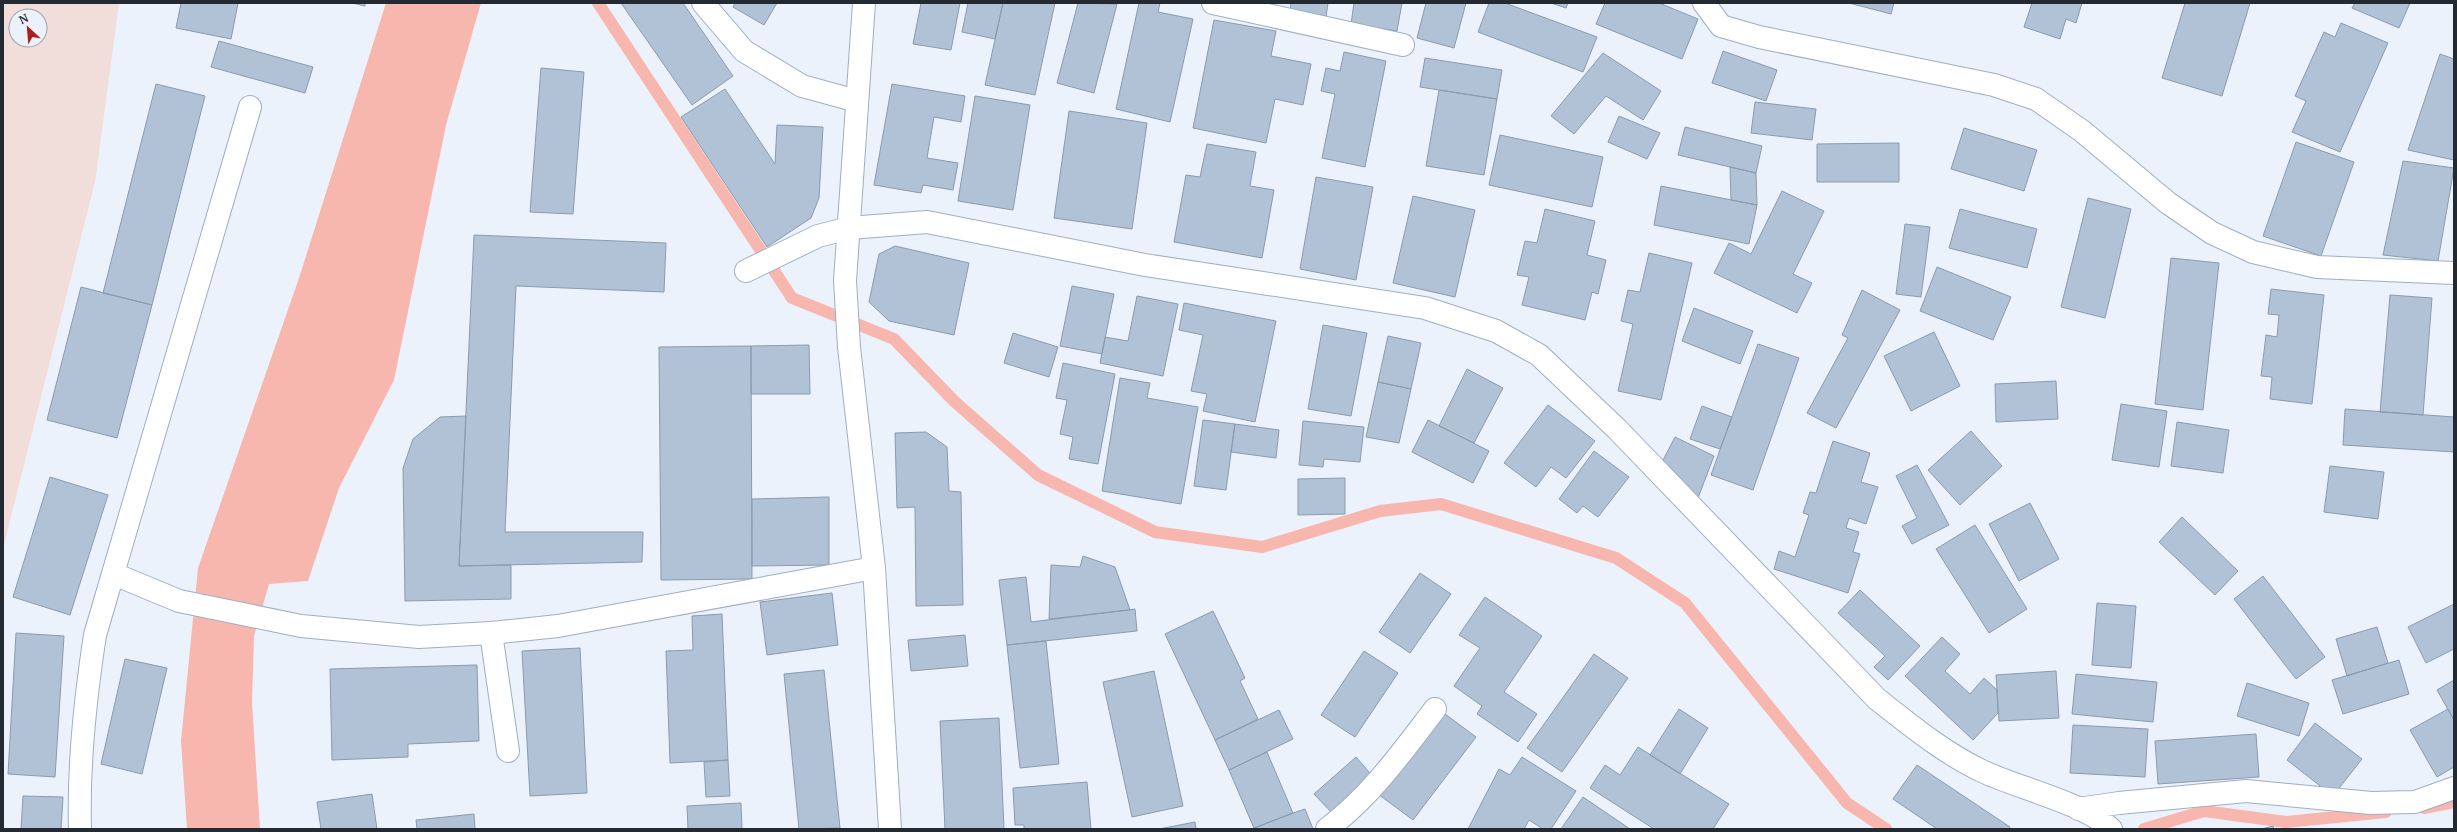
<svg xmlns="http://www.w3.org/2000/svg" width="2457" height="832" viewBox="0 0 2457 832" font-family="Merriweather,serif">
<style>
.green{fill:#f1ddda;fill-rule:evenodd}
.water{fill:#f8b7ae}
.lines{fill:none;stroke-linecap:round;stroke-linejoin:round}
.stream{stroke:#f8b7ae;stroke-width:12}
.building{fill:#b1c2d7;stroke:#8a9baf}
.lane-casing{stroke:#9eafc3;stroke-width:24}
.street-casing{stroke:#9eafc3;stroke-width:24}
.secondary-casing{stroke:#9eafc3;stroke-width:24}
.lane{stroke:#fff;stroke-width:22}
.street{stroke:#fff;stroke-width:22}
.secondary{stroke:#fff;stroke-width:22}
</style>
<rect width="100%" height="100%" fill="#ebf2fb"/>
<path class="green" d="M3,3h116l-24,179 -92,367zM16,16h24v24h-24z"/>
<path class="water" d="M386,3h95l-35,122 -52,255 -55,108 -31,93 -39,3 -15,52 -2,66 8,127h-73l-6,-88 17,-173 101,-290z"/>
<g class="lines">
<path class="stream" d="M598,3l194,295 102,41 60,62 84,74 117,57 107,15 118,-36 61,-7 175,54 69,45 162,200 39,26
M2424,808l30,-6
M2144,829l60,-18 82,11 100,-10"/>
</g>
<path class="building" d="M181,3h57l-7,36 -55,-11z
M352,3h13v3z
M621,3h62l50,73 -41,29z
M735,3h42l-13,22 -31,-18z
M921,3h39l-9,47 -38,-6z
M968,3h35l-8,36 -33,-7z
M1003,3h52l-20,92 -50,-10z
M1078,3l39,1 -23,89 -37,-10z
M1139,3h21l-2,9 35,7 -23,103 -54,-13z
M1291,3h37l-2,14 -36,-6z
M1354,3h48l-5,28 -46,-7z
M1426,3h40l-12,45 -37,-10z
M1489,3h16l92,34 -14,35 -105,-40z
M1551,3h17l-2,5z
M1605,3h54l39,16 -16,40 -86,-35z
M1849,3h45l-3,11z
M2032,3h50l-6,20 -10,-4 -6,20 -36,-12z
M2185,3h65l-28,93 -60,-18z
M2355,3h55l-11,25 -47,-20z
M1214,20l62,11 -5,25 40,8 -8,41 -28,-6 -9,44 -73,-15z
M2341,23l47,20 -48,109 -48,-20 14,-31 -11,-5 29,-64 11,5z
M219,41l94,26 -8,26 -94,-26z
M1723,51l54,19 -11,31 -54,-18z
M1344,52l42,9 -21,106 -43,-9 13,-64 -14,-3 5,-23 14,3z
M1603,53l58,38 -18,29 -37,-24 -32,38 -23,-18z
M2440,54l14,5v101l-46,-10z
M1425,58l77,12 -5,29 -77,-12z
M541,68l43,4 -11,142 -43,-2z
M156,84l49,12 -53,209 -49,-12z
M892,84l73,12 -4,26 -27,-5 -7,41 31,5 -5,27 -30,-5 -2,8 -47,-8z
M725,89l50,75 2,-39 46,2 -4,71 -8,20 -44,29 -86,-130z
M1439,90l58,9 -13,76 -58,-9z
M975,96l55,9 -17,105 -55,-9z
M1755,102l61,7 -4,31 -61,-7z
M1069,111l78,12 -15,106 -78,-11z
M1619,116l41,17 -13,26 -39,-17z
M1685,127l77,19 -6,27 -78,-18z
M1964,128l73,22 -13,41 -73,-22z
M1500,135l103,22 -11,50 -103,-22z
M2296,142l58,20 -33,94 -58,-20z
M1899,143v39h-82v-38z
M1207,144l49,8 -6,34 24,4 -12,68 -88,-16 12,-67 14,2z
M2403,161l51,7 -16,93 -55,-6z
M1730,167l26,6 1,32 -26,-5z
M1316,177l57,10 -17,93 -56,-11z
M1661,186l96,19 -8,39 -95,-19z
M1782,191l42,20 -31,63 19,9 -15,30 -83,-40 15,-30 22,11z
M1413,196l62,14 -20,87 -62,-14z
M2088,198l43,11 -26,109 -44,-11z
M1545,209l50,12 -8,34 19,5 -8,34 -6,-2 -7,28 -63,-15 7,-28 -12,-2 8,-34 12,2z
M1960,209l77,20 -10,39 -78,-20z
M1905,224l25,3 -9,70 -25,-3z
M474,235l192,8 -2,49 -148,-6 -11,246h138l-1,30 -183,4z
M895,246l74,17 -15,72 -65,-14 -20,-19 10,-48z
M1649,253l43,10 -31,137 -43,-9 15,-67 -12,-3 7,-31 12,2z
M2171,258l48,5 -16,147 -48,-6z
M1937,267l74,30 -18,43 -73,-29z
M1072,286l42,8 -12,60 -42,-8z
M81,287l71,18 -35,133 -70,-18z
M2271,289l53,6 -12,109 -42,-5 2,-22 -11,-1 5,-41 11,2 2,-22 -11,-1z
M1862,290l38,20 -64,118 -29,-15 41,-75 -6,-3z
M2390,295l42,3 -9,117 -43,-3z
M1137,296l41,8 -15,72 -63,-13 5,-26 23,4z
M1184,303l92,18 -21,101 -52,-11 4,-17 -16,-3 12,-56 -24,-5z
M1694,308l59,23 -13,33 -58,-23z
M1323,325l44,8 -16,83 -43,-7z
M1934,332l26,54 -49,25 -27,-55z
M1013,333l45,14 -9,30 -45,-14z
M1388,336l33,7 -10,46 -33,-7z
M1758,344l41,14 -46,132 -42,-15z
M809,345l1,49h-59v-48z
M751,346l1,233 -91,1 -2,-233z
M1063,363l52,11 -17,90 -29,-5 4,-22 -13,-3 7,-34 -11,-2z
M1467,369l36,19 -29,55 -35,-17z
M1120,378l30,5 -3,15 51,9 -17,97 -79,-13z
M2056,381l2,38 -62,3 -1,-38z
M1378,382l33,7 -12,54 -33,-6z
M2121,404l46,7 -8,56 -47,-7z
M1548,405l47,36 -29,37 -15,-11 -15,20 -32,-24z
M1702,406l30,11 -12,32 -30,-10z
M2345,409l109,8v35l-111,-7z
M466,416l-7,150 52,-1v34l-106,2 -2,-133 10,-29 27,-22z
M1203,420l32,4 -9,66 -32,-4z
M1428,420l61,31 -16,32 -61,-31z
M1303,421l61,6 -4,35 -36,-3 -1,8 -24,-2z
M2177,422l52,8 -6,43 -52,-7z
M1235,424l44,6 -3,28 -45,-6z
M1971,431l31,35 -42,39 -32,-35z
M926,432l21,15 2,44 12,1 2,113 -47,1 -1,-99 -18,1 -2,-75z
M1675,437l39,19 -16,42 -38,-32z
M1833,441l37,12 -9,29 17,5 -12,37 -17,-6 -3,10 13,4 -6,20 7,2 -12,39 -74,-24 5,-18 16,6 14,-42 -6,-2 7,-21 6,1z
M1594,451l35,26 -31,40 -15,-11 -6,7 -18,-14z
M1917,465l32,60 -37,19 -10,-18 15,-8 -21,-42z
M2330,466l54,6 -6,47 -54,-7z
M50,477l58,18 -38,120 -57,-18z
M1345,478v36l-47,1v-36z
M829,497v68l-77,1v-67z
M2030,503l29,56 -40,22 -30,-57z
M2182,517l56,54 -23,24 -56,-53z
M1975,525l52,84 -38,24 -53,-84z
M1083,556l32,11 15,43 -81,9 2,-54 29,2z
M1420,573l31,21 -41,59 -31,-21z
M2263,576l62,81 -29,22 -62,-80z
M1026,577l5,45 104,-13 2,22 -130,14 -8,-65z
M1860,590l60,56 -32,34 -14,-13 11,-11 -47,-43z
M832,593l6,52 -71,10 -7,-53z
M1485,597l57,39 -38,56 33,22 -19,28 -41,-28 5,-8 -28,-20 26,-38 -21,-13z
M2097,603l39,3 -5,62 -39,-3z
M2454,604v45l-28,14 -18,-36z
M1213,611l32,67 -5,3 18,38 -43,21 -50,-106z
M722,614l6,146 -58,3 -4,-112 27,-1 -1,-34z
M2377,627l11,36 -41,13 -11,-37z
M16,633l48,3 -9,141 -47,-3z
M965,635l3,31 -57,5 -3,-31z
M1942,637l18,17 -15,17 25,23 14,-16 13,12 1,23 -25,27 -68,-64z
M1046,641l13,123 -39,4 -13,-123z
M580,648l7,145 -57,3 -8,-145z
M1364,651l34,22 -43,64 -34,-22z
M1594,654l34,24 -66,94 -35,-24z
M125,659l42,9 -25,106 -41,-10z
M2399,660l10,34 -66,20 -11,-34z
M477,665l2,76 -71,3v13l-76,3 -2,-91z
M824,670l16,158 -41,1 -15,-155z
M1154,671l29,135 -51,11 -29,-135z
M2056,671l3,47 -60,3 -3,-46z
M2076,674l81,8 -4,40 -81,-8z
M2454,680v40l-17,-30z
M2247,683l62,20 -10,33 -62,-20z
M1679,709l29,19 -28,46 -30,-19z
M2448,709l6,11v47l-17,10 -27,-47z
M1279,710l14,29 -64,31 -14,-30z
M1441,711l35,26 -63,83 -35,-26z
M999,718l5,111h-59l-5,-108z
M2315,723l47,36 -29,37 -46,-36z
M2073,725l75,4 -3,48 -75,-4z
M2256,734l3,43 -101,7 -3,-43z
M1638,747l91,57 -16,25h-59l-64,-41 15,-23 15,10z
M1267,752l26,61 -39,15 -25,-58z
M1356,757l19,22 -41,36 -20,-21z
M1522,757l54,34 -25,38h-8l-14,-9 -5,9h-56l31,-60 11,6z
M728,760l2,36 -24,1 -2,-35z
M1917,765l93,62 -1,2h-72l-44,-30z
M1087,782l4,47h-67v-4h-9l-2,-37z
M372,794l5,35h-56l-4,-27z
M23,796l40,1 -2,32h-40z
M1583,797l47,32h-69z
M741,803l1,26h-54l-1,-23z
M1305,809l8,20h-61l41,-16z
M474,814l1,15h-58l-1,-9z
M1195,822l1,7h-37z
M2273,826l1,3h-13z"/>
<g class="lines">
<g class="lane-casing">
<path id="lane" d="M703,3l41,48 58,35 55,15
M746,271l72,-35 31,-8"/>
</g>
<g class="street-casing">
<path id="street" d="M1213,3l190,42
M1704,3l17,23 38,11 235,48 42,14 46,32 86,72 44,30 41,19 64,15 137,6
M849,228l78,-6 218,43 280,43 71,23 43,24 78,74 260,270c33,26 67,54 105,72 35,17 103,32 129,58
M114,574l65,27 122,25 118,11 72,-4 67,-7 316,-58
M491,633l17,118
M2078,809l41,-6 127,-12 125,12 44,-1 39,-14
M80,829c-2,-66 5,-129 15,-194l155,-528
M1327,829c44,-33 75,-77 108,-120"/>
</g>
<g class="secondary-casing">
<path id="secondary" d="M864,3l-19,278 4,66 25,221 16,261"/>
</g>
<use href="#lane" class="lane"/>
<use href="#street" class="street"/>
<use href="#secondary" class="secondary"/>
</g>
<rect width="2457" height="832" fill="none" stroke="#232a31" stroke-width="8"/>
<g transform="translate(28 28) rotate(334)"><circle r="19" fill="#ebf2fb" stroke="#9ba2aa"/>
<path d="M0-3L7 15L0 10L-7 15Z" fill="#af1f1a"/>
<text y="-6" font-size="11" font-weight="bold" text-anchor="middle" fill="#232a31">N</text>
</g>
</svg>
